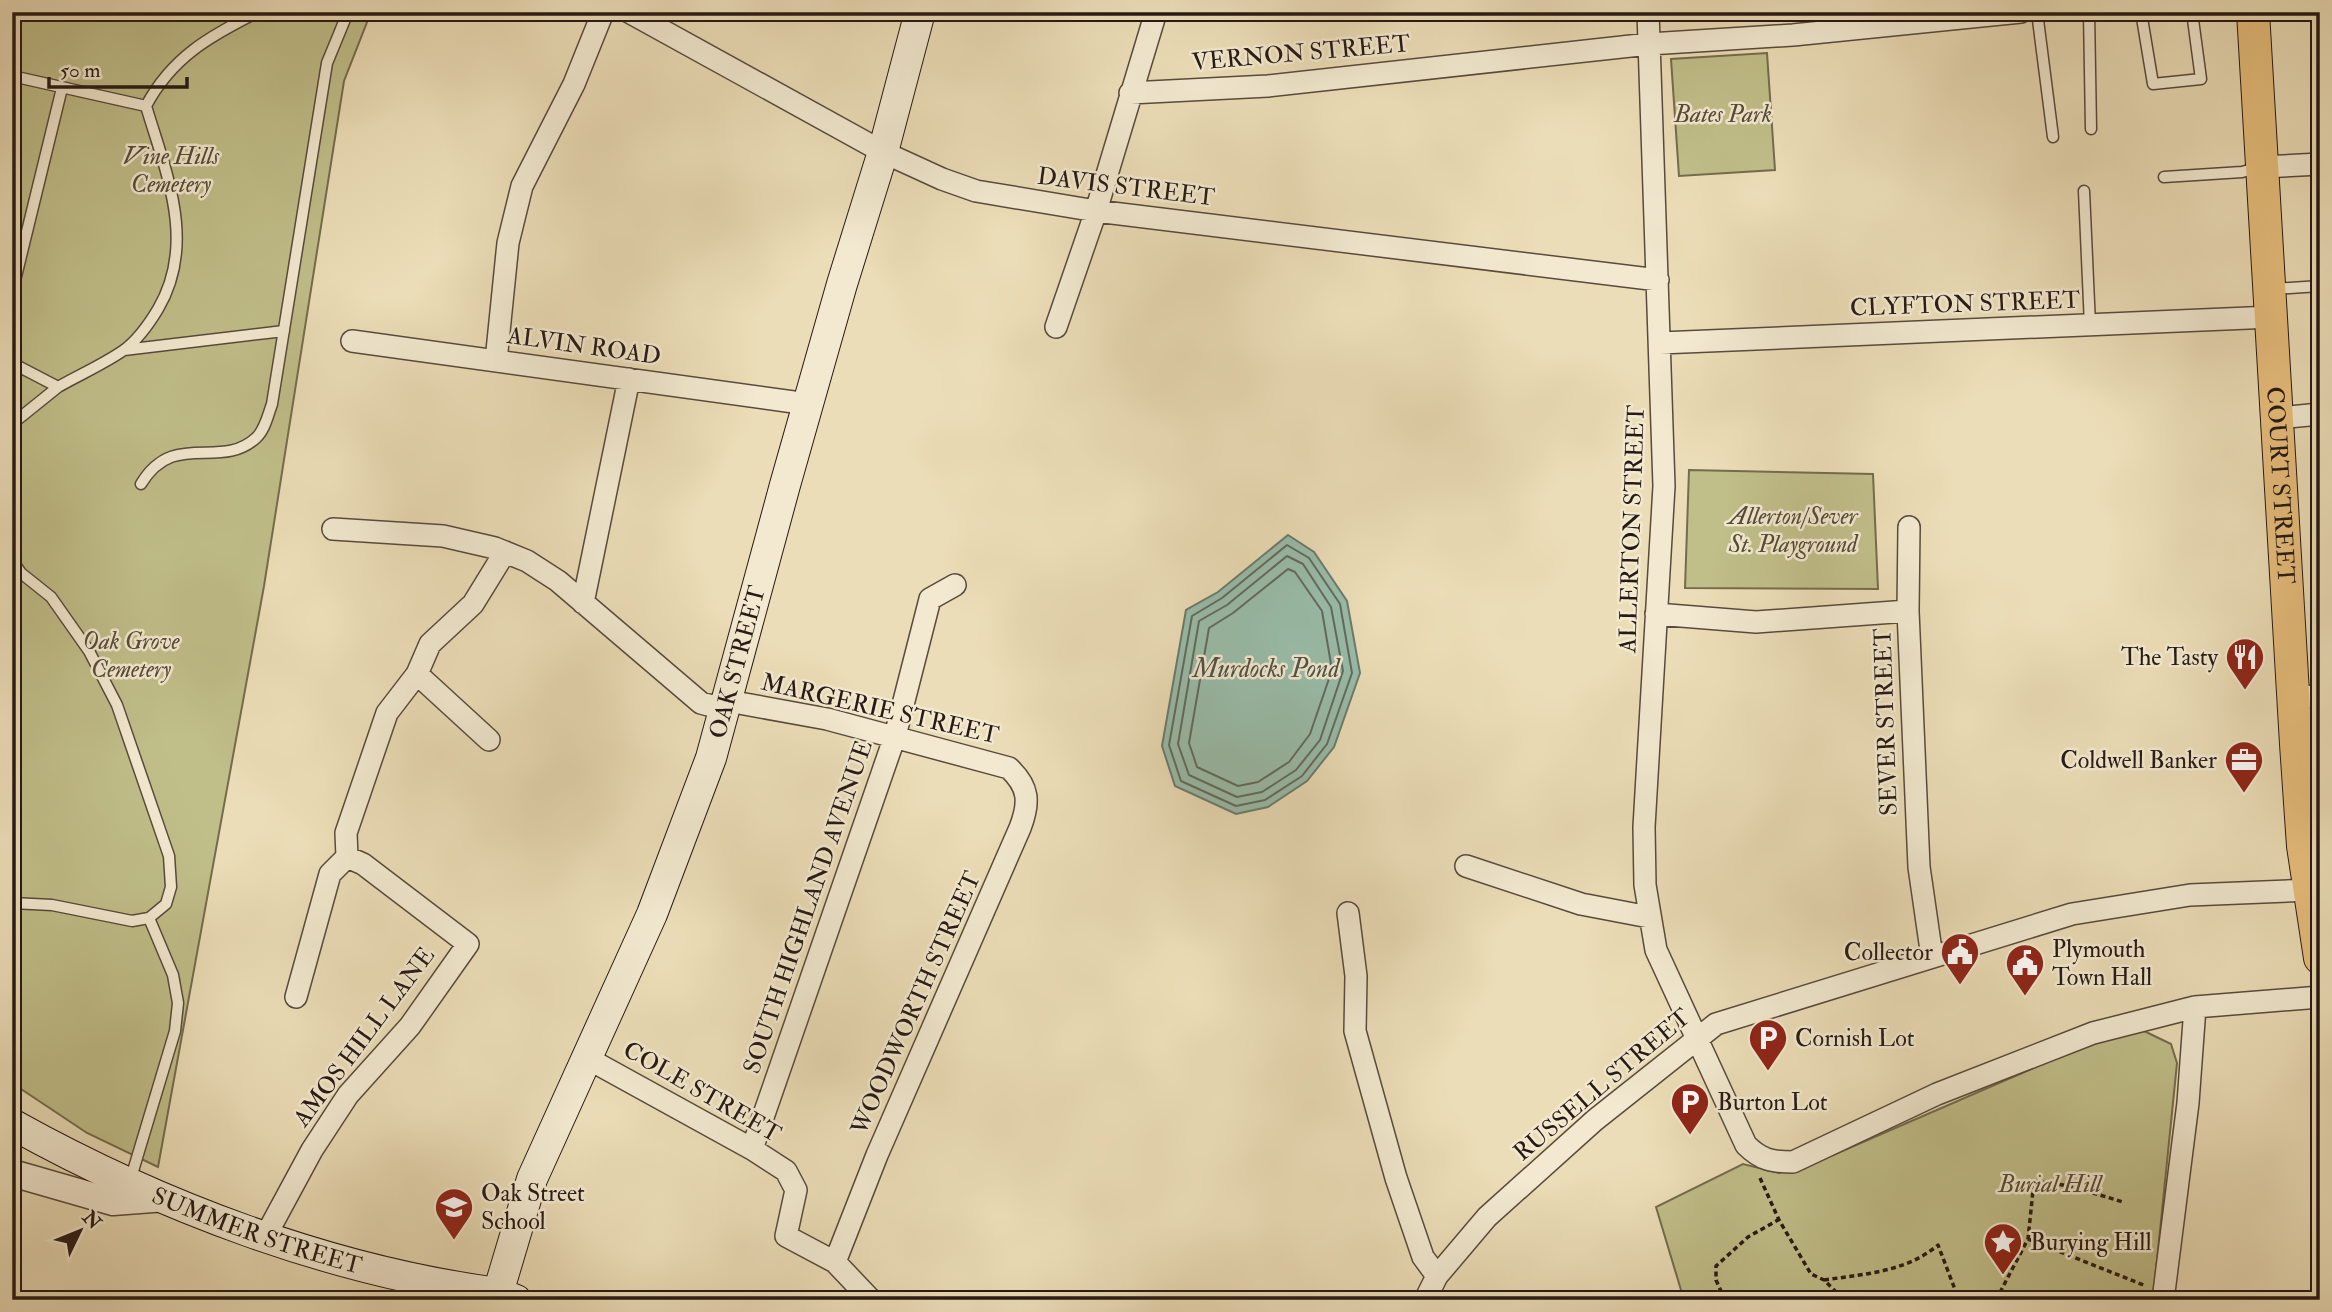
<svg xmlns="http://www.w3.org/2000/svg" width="2332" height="1312" viewBox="0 0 2332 1312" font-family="'IM FELL Double Pica',serif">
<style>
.green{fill:#c0be89;stroke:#746c4e;stroke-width:2}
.water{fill:#99bdaa;stroke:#6b7b6e;stroke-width:2}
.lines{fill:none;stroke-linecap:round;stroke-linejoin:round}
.shore{stroke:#606b5f;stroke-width:2}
.service-casing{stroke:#584a3d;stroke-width:13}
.minor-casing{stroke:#584a3d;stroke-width:24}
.tertiary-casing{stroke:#584a3d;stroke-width:29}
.secondary-casing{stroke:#271914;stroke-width:32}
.primary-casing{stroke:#271914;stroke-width:34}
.path{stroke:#271914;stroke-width:3.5;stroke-dasharray:5 3.5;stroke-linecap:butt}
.service{stroke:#f2e9d0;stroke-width:10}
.minor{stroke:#f2e9d0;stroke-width:21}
.tertiary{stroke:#f2e9d0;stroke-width:26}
.secondary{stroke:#f2e9d0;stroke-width:30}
.primary{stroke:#e6be7c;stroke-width:32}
.labels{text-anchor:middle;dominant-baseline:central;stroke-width:5;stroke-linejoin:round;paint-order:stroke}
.street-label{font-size:24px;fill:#271914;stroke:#f2e9d0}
.park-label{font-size:24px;font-style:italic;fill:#554b37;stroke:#f2e9d0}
.poi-label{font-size:24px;fill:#271914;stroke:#f2e9d0;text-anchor:start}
.water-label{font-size:26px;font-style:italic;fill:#4f5248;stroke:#f2e9d0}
</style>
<rect width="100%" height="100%" fill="#ebddb7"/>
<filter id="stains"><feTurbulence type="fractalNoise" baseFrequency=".00286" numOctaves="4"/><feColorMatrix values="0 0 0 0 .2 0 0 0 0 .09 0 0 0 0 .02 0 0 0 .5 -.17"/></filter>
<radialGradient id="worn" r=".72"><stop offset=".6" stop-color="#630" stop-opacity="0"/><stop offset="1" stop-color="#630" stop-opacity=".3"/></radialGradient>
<path class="green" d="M12,12h359l-27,69 -80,505 -106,581 -71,-34 -75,-50z
M1767,53l8,117 -96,6 -8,-117z
M1689,470l184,4 5,115 -193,-1z
M2142,1030l29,14 6,19 -24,237h-469l-28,-93 87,-43 36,9 38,-11 279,-121z"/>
<path class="water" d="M1288,535l26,17 33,49 13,72 -26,74 -27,34 -39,26 -32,7 -61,-28 -13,-40 24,-136 32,-18z"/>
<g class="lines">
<path class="shore" d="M1287,545l22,13 31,46 12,69 -25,71 -25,32 -37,24 -29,6 -55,-25 -12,-36 23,-129 30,-18z
M1287,556l16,8 28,43 12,64 -23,69 -24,30 -34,22 -25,5 -48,-22 -11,-31 21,-123 28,-16z
M1288,569l7,3 27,39 10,59 -22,64 -21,28 -31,20 -20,4 -41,-19 -8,-24 20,-115 24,-15z"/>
<g class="service-casing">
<path id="service" d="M2037,12l16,125
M2089,12l2,117
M2141,12l12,72 48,-5 -9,-67
M12,76l134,30
M2164,177l78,-5 18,-5
M2084,191l6,134
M2273,289l47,-3
M12,293l50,-205
M124,350l160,-19
M12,363l46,24 -46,37
M58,387c21,-12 46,-23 66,-37 15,-11 25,-26 34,-41 39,-66 8,-136 -12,-203 26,-49 64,-70 112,-94
M141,484c33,-55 79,-13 115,-46 9,-8 12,-23 16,-34l55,-341 21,-51
M12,560l9,13 30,24 38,54 28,54 52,151 2,31 -5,17 -17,14
M12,903l40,2 80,16 17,-3 24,57 5,28 -3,28 -45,150"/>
</g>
<g class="minor-casing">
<path id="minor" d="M629,12l254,140 59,27 34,12 120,20 562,69
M1648,12l16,474 -20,341 1,58 11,65 90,195c15,15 26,17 47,17l144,-68 156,-61 102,-26 125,-10
M1130,93l138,-7 381,-42 144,-9 228,-23
M2263,167l57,-3
M1056,327l40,-116 60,-199
M352,341l456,63
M1660,343l612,-26
M496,361l12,-118 14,-57 52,-102 29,-72
M2278,418l42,-4
M333,529l110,7 52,12 32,13 31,20 143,122 11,3 16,-5 99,18 182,49c20,19 21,34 11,60l-143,327 -42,107
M583,603l46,-224
M1908,611l1,-84
M1656,614l100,8 152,-11 11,256 13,90
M417,674l72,66
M2293,697l27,-1
M1466,866l115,38 68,13
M1348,913l8,63 -1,55 41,147 27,79 14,19
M296,997l34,-123 17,-17 -1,-24 41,-120 30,-39 13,-30 43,-40 32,-52
M585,1057l167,92 34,22 10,19 -10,46 49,26 36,38
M752,1149l143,-413 35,-137 25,-14
M265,1237l47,-87 36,-55 62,-69 58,-82 -105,-80 -16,-7
M1425,1300l12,-24 50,-59 108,-97 121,-96 356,-110 118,-19 120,-5
M2163,1300l25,-197 7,-96"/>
</g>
<g class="tertiary-casing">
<path id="tertiary" d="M12,1173l101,29 53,-4"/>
</g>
<g class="secondary-casing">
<g id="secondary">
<path id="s1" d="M12,1124c147,82 319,147 486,169l18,7"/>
<path id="s2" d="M498,1293l34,-114 120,-265 59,-156 74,-273 57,-201 41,-132 37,-140"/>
</g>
</g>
<g class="primary-casing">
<g id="primary">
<path id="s3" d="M2253,12l43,732 7,102 17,112"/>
</g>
</g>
<path class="path" d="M1760,1178l19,42 32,54 13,6 20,20
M2028,1239l118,47
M1824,1280c41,-6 82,-8 114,-35l21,55
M1725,1300l-9,-20v-14l32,-29 30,-17
M1996,1300l32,-61 6,-58 36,5 53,16"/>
<use href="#service" class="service"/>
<use href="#minor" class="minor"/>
<use href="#tertiary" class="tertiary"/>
<use href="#secondary" class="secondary"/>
<use href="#primary" class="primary"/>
</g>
<defs>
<g id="restaurant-pin" transform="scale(2.0125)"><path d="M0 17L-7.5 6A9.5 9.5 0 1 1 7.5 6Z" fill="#8f2418" stroke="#f2e9d0"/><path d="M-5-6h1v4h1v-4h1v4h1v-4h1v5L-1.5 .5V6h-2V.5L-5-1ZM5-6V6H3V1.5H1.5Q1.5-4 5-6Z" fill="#fff"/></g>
<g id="office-pin" transform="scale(2.0125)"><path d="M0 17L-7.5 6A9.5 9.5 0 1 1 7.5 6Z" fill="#8f2418" stroke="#f2e9d0"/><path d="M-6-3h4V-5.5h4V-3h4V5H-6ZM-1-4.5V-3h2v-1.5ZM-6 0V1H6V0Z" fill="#fff"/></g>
<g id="civic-pin" transform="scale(2.0125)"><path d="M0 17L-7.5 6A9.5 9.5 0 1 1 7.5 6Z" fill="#8f2418" stroke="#f2e9d0"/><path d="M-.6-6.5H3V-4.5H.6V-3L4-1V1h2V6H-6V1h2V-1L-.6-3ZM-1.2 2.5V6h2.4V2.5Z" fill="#fff"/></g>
<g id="parking-pin" transform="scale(2.0125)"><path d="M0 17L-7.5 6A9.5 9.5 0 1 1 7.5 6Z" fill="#8f2418" stroke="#f2e9d0"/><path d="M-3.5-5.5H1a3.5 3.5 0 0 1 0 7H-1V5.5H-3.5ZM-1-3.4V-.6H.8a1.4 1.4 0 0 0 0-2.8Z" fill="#fff"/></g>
<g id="school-pin" transform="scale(2.0125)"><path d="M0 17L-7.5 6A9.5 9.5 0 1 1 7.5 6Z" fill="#8f2418" stroke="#f2e9d0"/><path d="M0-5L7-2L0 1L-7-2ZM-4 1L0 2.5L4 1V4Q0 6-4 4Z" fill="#fff"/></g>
<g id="sight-pin" transform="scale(2.0125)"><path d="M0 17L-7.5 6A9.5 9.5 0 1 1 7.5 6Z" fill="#8f2418" stroke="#f2e9d0"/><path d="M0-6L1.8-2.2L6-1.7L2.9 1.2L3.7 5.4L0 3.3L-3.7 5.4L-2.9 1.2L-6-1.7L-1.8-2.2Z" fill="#fff"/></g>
</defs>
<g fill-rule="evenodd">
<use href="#restaurant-pin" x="2245" y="657"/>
<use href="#office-pin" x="2244" y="760"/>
<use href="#civic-pin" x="1960" y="952"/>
<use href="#civic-pin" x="2025" y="963"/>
<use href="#parking-pin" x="1768" y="1038"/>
<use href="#parking-pin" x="1690" y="1102"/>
<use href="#school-pin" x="454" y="1207"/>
<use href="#sight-pin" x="2003" y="1242"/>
</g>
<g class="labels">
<g class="street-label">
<text transform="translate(1301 53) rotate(-5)">VERNON STREET</text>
<text transform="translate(1126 187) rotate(7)">DAVIS STREET</text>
<text transform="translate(1965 304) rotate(-2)">CLYFTON STREET</text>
<text transform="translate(584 346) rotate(8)">ALVIN ROAD</text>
<text stroke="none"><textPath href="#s3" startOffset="474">COURT STREET</textPath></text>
<text transform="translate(1632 529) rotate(-88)">ALLERTON STREET</text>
<text stroke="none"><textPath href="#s2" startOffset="676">OAK STREET</textPath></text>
<text transform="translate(880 709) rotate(13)">MARGERIE STREET</text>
<text transform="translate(1886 722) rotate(-92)">SEVER STREET</text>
<text transform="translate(808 907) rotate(-71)">SOUTH HIGHLAND AVENUE</text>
<text transform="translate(916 1003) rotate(-66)">WOODWORTH STREET</text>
<text transform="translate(364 1037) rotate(-53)">AMOS HILL LANE</text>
<text transform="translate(1602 1085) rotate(-40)">RUSSELL STREET</text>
<text transform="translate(702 1092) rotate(30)">COLE STREET</text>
<text stroke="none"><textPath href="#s1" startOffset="268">SUMMER STREET</textPath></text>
</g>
<g class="park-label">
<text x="1723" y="114">Bates Park</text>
<text x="171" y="156">Vine Hills<tspan x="171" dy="28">Cemetery</tspan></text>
<text x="1793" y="516">Allerton/Sever<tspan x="1793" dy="28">St. Playground</tspan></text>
<text x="131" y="641">Oak Grove<tspan x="131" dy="28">Cemetery</tspan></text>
<text x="2050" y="1184">Burial Hill</text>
</g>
<g class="poi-label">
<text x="2218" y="657" text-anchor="end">The Tasty</text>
<text x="2217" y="760" text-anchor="end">Coldwell Banker</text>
<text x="2052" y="949">Plymouth<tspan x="2052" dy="28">Town Hall</tspan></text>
<text x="1933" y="952" text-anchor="end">Collector</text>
<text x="1795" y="1038">Cornish Lot</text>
<text x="1717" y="1102">Burton Lot</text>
<text x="481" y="1193">Oak Street<tspan x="481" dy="28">School</tspan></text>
<text x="2030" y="1242">Burying Hill</text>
</g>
<g class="water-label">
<text x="1266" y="669">Murdocks Pond</text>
</g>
</g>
<rect width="2332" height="1312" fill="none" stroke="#ebddb7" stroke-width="42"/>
<rect x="14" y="14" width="2304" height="1284" fill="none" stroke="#271914" stroke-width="3.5"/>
<rect x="21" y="21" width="2290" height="1270" fill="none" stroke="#271914" stroke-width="2"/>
<g transform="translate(80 1231) rotate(47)" stroke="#f2e9d0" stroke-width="5" paint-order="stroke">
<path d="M0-5L12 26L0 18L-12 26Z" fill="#271914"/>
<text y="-10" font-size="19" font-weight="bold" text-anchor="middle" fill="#271914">N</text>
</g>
<path d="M49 77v10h138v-10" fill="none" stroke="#271914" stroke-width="3.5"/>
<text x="60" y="77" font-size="21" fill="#271914" stroke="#f2e9d0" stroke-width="5" paint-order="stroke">50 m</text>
<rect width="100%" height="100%" filter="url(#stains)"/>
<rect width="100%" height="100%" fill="url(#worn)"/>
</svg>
